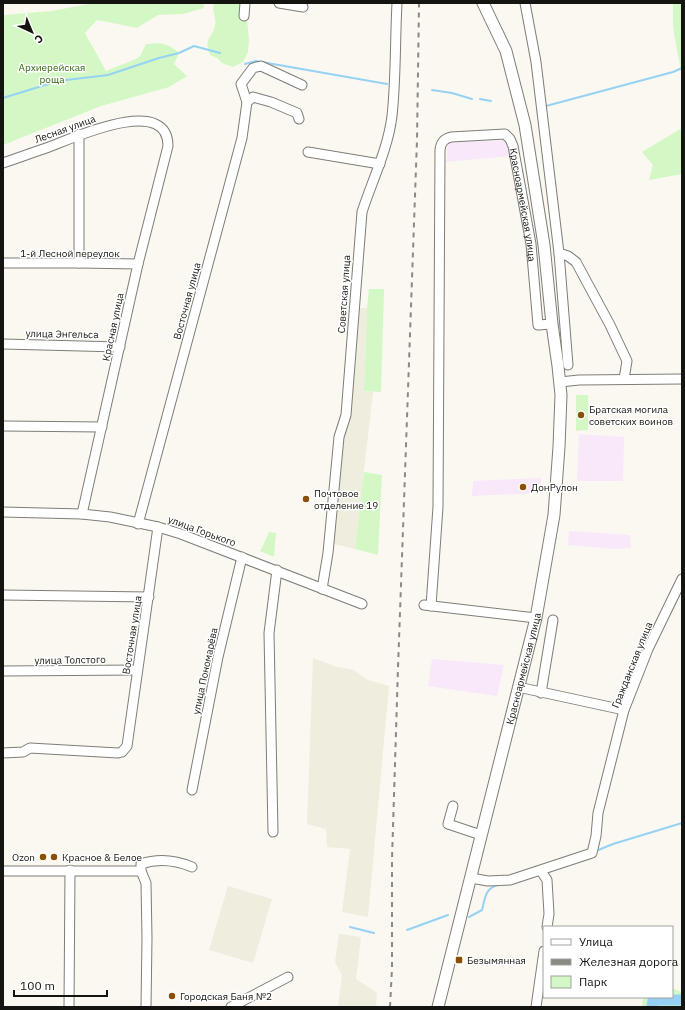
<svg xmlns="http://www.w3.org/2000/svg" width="685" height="1010" viewBox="0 0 685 1010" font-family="'IBM Plex Sans',sans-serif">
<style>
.commercial{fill:#f8e8fa}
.built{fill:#efeddd}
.green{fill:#d3f8c5}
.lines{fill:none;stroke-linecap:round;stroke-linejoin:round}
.stream{stroke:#96d2f4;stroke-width:2}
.river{stroke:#96d2f4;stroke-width:11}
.minor-casing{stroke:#7e7d76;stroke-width:11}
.major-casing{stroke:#7e7d76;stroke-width:13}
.minor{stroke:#fff;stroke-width:9}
.major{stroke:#fff;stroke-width:11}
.rail{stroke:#8a8984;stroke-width:2;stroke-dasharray:5 5;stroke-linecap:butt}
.poi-dot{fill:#895006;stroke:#fff;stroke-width:1.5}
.labels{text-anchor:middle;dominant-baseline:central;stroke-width:3;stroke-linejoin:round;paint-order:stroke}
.park-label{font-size:10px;fill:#306611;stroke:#fff}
.street-label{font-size:10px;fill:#141411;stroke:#fff}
.poi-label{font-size:10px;fill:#141411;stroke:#fff;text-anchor:start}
</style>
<rect width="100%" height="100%" fill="#faf8f0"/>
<path class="commercial" d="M506,140l4,16 -64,6 2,-19z
M579,434l45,3 -1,44h-46z
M541,478v15l-69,3 1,-15z
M569,531l61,4 1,13 -17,1 -46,-4z
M432,659l72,6 -7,31 -69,-10z"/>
<path class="built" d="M356,308h11l-3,83 9,1 -18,157 -21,-5z
M313,658l24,9 17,3 13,10 22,6 -21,231 -26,-5 8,-63 -23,-2 -1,-18 -19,-5z
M228,886l44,13 -19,64 -44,-13z
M339,934l22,3 -5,42 21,14 -1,14h-38l4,-32 -7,-13z"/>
<path class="green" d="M93,3h110l1,5 -21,6 -25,1 -21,13 -40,-8 -12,13 21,38 30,-12 4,-3 6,-12c13,-2 23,-1 33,9l-5,11 13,12 -18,11 -68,19 -98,39v-130l49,-4z
M214,3l27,1 5,5 3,31 -1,12 -5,10 -10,5 -11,-4 -5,-5 -7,-3c-7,-18 3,-16 5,-30 2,-8 -4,-13 -1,-22z
M673,3h9v74l-9,-49z
M682,128v46l-33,6 4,-15 -11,-13z
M369,289h15l-3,103 -17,-1 3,-83z
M576,395h12v35l-12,1z
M364,472l18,3 -4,80 -23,-6z
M269,532l7,1 -2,24 -14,-6v-1l2,-2z
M672,988l10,4v15h-40l1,-10h29z"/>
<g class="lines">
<path class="stream" d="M245,64l11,-3 131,23
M432,90l20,3 20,6
M3,98l55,-17 50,-6 51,-17 20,-5 15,-7 26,7
M480,99l11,2
M546,106l127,-34 9,-4
M596,851l17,-7 69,-21
M469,917l13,-7c3,-11 3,-22 16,-25
M350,927l24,6
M407,930l41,-15"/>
<path class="river" d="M652,1007l1,-7h29"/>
<g class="minor-casing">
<g id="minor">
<path d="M279,3l24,4"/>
<path d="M525,3l11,59 23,191 9,3 8,6 34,63 17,36 -3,18"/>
<path d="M244,16l1,-13"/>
<path d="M247,102l6,-5 18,5 26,11 2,6"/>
<path d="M308,152l72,12"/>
<path d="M3,163c15,-5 31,-11 46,-16 24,-9 119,-53 119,-1l-30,118 -56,250"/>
<path d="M559,253l9,112"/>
<path d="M3,263h76l59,1"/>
<path d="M79,263v-129"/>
<path d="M3,344l117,3"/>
<path d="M560,382l19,-2 103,-1"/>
<path d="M3,426l99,1"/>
<path d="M3,512l79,2 28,3 48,10 23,7 181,70"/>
<path d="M138,524l104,-386 5,-36 -6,-18 12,-16 8,-2 41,19"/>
<path d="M322,589l6,-36 11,-116 7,-22 16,-203c10,-31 26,-63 30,-96 4,-36 3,-76 5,-113"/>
<path d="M3,595l146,2"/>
<path d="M424,605l112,13"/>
<path id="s1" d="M431,606l7,-99 2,-357c1,-8 4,-11 11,-13l54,-3 5,5 3,7 18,98 7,81 14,-1"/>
<path d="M3,671l134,-1"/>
<path d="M518,687l106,23"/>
<path d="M541,693l12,-73"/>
<path d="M3,753l20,-1 7,-4 88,5 4,-1 5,-6 31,-219"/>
<path d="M192,790l26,-133 24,-100"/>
<path d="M453,806l-5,18 33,11"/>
<path d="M273,832l-4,-199 8,-63"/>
<path d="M3,871h138"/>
<path d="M541,871l6,9 2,34 -2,13"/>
<path d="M471,878l17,3 22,-1 82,-27 4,-17 2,-23 26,-103 24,-61 34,-70"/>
<path d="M69,1007l1,-137"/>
<path d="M146,1007l1,-69 -1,-55 -5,-12v-7c18,-6 34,-4 51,3"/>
<path d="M231,1007l57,-30"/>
<path d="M536,1007l8,-56"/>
</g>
</g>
<g class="major-casing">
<g id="major">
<path id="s2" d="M438,1007l98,-389 18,-103 5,-68 2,-52 -3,-29 -6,-42 -8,-79 -19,-120 -19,-74 -23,-48"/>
</g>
</g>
<use href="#minor" class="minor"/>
<use href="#major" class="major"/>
<path class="rail" d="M390,1007l2,-39v-109l6,-191 19,-528 2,-137"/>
</g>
<g class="poi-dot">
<circle cx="581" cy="415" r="4"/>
<circle cx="523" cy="487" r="4"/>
<circle cx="306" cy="499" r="4"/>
<circle cx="43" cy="857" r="4"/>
<circle cx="54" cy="857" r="4"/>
<rect x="455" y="956" width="8" height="8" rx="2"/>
<circle cx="172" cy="996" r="4"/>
</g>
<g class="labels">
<g class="park-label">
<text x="52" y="67">Архиерейская<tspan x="52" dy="12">роща</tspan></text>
</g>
<g class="street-label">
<text transform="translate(65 129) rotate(-20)">Лесная улица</text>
<text stroke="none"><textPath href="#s1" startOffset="603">Красноармейская улица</textPath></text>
<text x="70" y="253">1-й Лесной переулок</text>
<text transform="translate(344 294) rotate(-86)">Советская улица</text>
<text transform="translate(187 301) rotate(-75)">Восточная улица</text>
<text transform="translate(113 327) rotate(-78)">Красная улица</text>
<text transform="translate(62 334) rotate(1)">улица Энгельса</text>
<text transform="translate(202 531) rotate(20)">улица Горького</text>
<text transform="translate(132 635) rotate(-81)">Восточная улица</text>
<text transform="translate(70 660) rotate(-1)">улица Толстого</text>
<text transform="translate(632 665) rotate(-68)">Гражданская улица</text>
<text stroke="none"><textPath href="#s2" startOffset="349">Красноармейская улица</textPath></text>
<text transform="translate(205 671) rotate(-78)">улица Пономарёва</text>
</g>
<g class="poi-label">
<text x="589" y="409">Братская могила<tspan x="589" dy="12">советских воинов</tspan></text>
<text x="531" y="487">ДонРулон</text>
<text x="314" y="493">Почтовое<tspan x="314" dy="12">отделение 19</tspan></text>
<text x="35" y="857" text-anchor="end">Ozon</text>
<text x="62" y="857">Красное &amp; Белое</text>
<text x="467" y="960">Безымянная</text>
<text x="180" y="996">Городская Баня №2</text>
</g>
</g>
<rect width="685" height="1010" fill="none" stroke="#141411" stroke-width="8"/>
<rect x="543" y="926" width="130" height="72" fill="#ffffff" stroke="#a1a1a0"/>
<rect x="551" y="939" width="20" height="6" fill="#ffffff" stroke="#a1a1a0"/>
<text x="579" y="946" font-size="12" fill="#141411">Улица</text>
<rect x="551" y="959" width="20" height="6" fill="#8a8984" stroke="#a1a1a0"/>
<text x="579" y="966" font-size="12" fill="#141411">Железная дорога</text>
<rect x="551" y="976" width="20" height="12" fill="#d3f8c5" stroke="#a1a1a0"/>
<text x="579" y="986" font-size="12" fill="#141411">Парк</text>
<g transform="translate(32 32) rotate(136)" stroke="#ffffff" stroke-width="3" paint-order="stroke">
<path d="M0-3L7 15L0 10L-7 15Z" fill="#141411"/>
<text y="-6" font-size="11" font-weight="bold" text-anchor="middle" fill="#141411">С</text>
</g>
<path d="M14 990v6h93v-6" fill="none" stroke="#141411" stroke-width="2"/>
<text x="20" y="990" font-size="12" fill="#141411" stroke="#ffffff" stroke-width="3" paint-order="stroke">100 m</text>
</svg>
